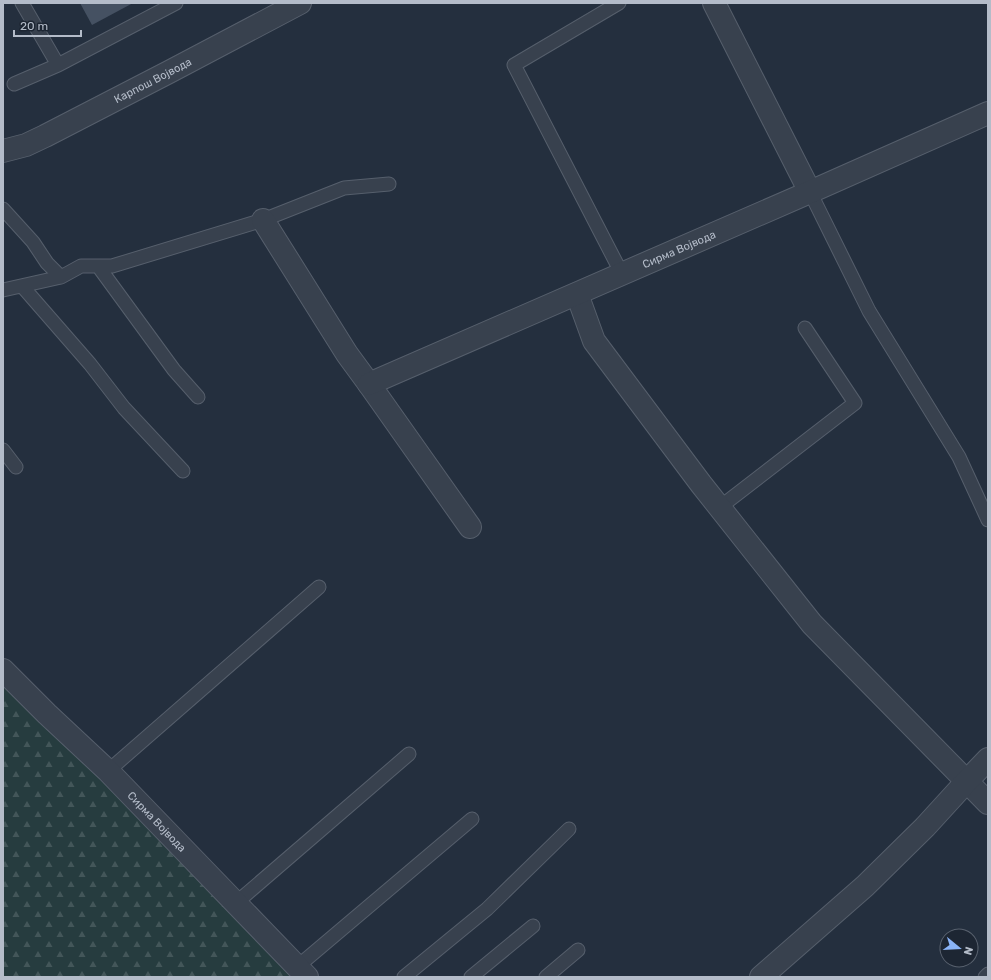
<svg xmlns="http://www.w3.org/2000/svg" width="991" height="980" viewBox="0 0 991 980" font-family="Rubik,sans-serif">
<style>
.forest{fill:url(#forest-firs)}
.building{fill:#455162}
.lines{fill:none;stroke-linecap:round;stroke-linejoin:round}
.service-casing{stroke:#565f6c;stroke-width:15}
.minor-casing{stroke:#565f6c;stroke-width:24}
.service{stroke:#38414e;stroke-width:13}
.minor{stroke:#38414e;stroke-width:22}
.labels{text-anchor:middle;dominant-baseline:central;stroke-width:3.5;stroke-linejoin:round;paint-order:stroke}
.street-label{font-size:11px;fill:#b4bcc9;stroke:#1d2633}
</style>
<defs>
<pattern id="forest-firs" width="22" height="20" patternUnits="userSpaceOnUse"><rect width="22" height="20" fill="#263c3f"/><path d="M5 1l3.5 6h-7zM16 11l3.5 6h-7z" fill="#435659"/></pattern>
</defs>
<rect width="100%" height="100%" fill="#242f3e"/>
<path class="forest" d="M3,670l304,307h-304z"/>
<path class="building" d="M80,3h53l-41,22z"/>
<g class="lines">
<g class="service-casing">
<path id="service" d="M22,3l36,62 118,-62
M619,3l-105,62 108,209
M14,84l44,-19
M810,192l59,119 90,146 29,63
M3,209l30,33 14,21 14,14 20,-11h31l151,-46 81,-32 45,-4
M98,266l76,104 24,27
M22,286l68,78 34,44 59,63
M3,290l58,-13
M3,450l13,17
M719,508l136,-105 -50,-75
M108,771l211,-184
M236,903l173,-149
M297,967l175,-148
M404,977l83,-68 82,-80
M471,977l62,-51
M546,977l32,-27
M985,977l3,-3"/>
</g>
<g class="minor-casing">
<g id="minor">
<path d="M714,3l96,189"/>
<path id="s1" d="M3,151l23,-6 19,-9 124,-64 131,-69"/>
<path d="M263,220l84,134 22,30 101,143"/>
<path d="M577,294l17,47 107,143 111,140 176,179"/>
<path id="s2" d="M369,384l441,-192 178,-79"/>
<path id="s3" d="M3,670l44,44 61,57 199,206"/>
<path d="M761,977l104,-91 60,-59 42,-46 21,-22"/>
</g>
</g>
<use href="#service" class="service"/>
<use href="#minor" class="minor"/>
</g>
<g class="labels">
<g class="street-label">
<text stroke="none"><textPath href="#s1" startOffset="166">Карпош Војвода</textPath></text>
<text stroke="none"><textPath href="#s2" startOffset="338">Сирма Војвода</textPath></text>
<text stroke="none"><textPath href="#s3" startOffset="216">Сирма Војвода</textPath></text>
</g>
</g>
<rect width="991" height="980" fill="none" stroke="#b4bcc9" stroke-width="8"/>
<g transform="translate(959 948) rotate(108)"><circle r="19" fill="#1d2633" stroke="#59626f"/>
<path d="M0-3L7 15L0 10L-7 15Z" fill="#8ab4f8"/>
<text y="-6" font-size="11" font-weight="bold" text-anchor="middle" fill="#b4bcc9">N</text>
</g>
<path d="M14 30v6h67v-6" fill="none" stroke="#b4bcc9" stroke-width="2"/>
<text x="20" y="30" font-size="12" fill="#b4bcc9" stroke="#1d2633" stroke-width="3" paint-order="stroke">20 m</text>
</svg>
